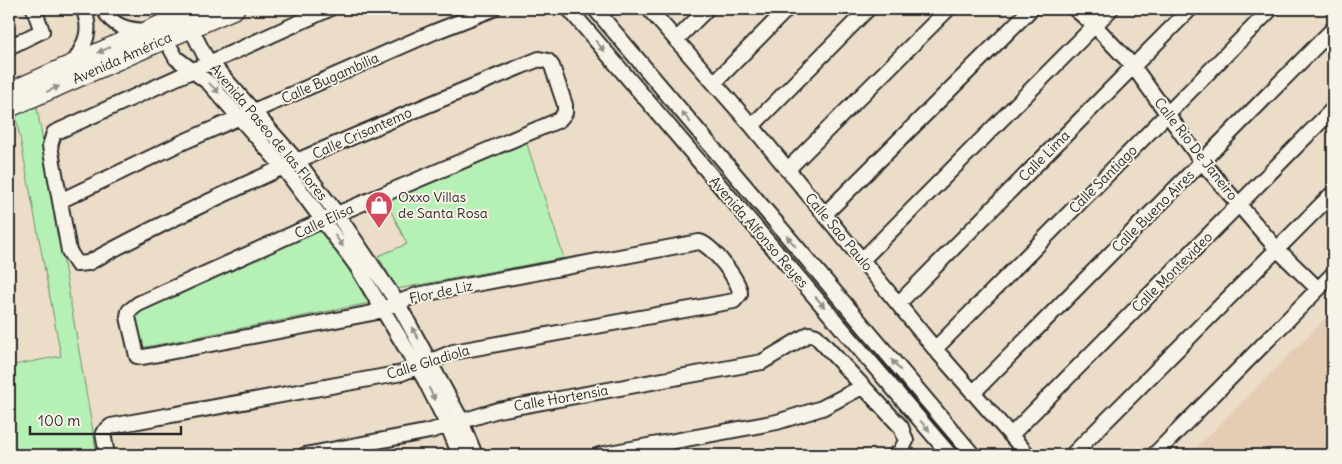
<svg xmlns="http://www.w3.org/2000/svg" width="1342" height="464" viewBox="0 0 1342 464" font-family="Delius,sans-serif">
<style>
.built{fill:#e4cdb4}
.green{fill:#b5f0b4;stroke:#708e70}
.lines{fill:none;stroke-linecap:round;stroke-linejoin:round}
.minor-casing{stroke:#2b2b2b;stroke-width:18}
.major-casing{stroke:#2b2b2b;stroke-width:21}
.minor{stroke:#f7f3e8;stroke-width:14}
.major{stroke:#f7f3e8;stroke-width:18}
.oneway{fill:#918f8a}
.labels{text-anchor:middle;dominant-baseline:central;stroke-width:4;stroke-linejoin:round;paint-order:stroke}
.street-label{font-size:14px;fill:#2b2b2b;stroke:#f7f3e8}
.poi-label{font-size:14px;fill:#2b2b2b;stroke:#f7f3e8;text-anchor:start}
</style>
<rect width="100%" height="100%" fill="#ecddc9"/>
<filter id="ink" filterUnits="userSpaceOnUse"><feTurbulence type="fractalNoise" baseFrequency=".02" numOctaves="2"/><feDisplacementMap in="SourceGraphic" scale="10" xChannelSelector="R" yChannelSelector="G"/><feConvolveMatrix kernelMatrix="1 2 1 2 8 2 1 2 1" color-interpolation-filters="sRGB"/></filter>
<g filter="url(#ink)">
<path class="built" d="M1333,311v144h-144z"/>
<path class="green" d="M36,102l61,353h-88v-89l52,-10 -46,-245z
M526,141l38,117 -167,31 -19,-33 29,-12 -22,-45z
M321,226l49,77 -229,45 -8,-34z"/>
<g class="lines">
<g class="minor-casing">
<path id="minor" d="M104,9c8,18 24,21 42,22
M569,9l381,446
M595,9l378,446
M649,9l103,117 183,223 93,106
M1075,9l19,16 39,41 69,96 75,87 41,40
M187,21l18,35 92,105 40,53 60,88 61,112 17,41
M161,31l15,27 33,25 74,84 73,98 69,115 23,46 12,29
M676,40l31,-31
M9,47l33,-16 -8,-22
M74,63c11,-19 19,-33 9,-54
M715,82l72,-73
M752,126l116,-117
M787,170l161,-161
M60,201l121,-58 253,-111 59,-23
M824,215l207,-206
M862,260l249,-251
M898,304l292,-295
M935,349l336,-340
M973,393l360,-364
M1011,435l322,-326
M107,455l-4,-22 8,-7 291,-53 51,-21 281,-51 6,-7c1,-12 -29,-50 -41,-52l-282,53 -45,18 -229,44 -6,-1 -9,-39 1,-6 9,-7 199,-90 222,-94 6,-7v-8l-13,-39 -4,-5 -9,-2c-153,63 -306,125 -451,204l-11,1 -8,-13 -19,-105 4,-13 275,-124
M305,455l125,-24 68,-21 264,-48 47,-28 7,2 85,91 5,14 -6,11 -5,3
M599,455l178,-33 45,-14 40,-21
M1072,455l261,-262
M1154,455l179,-181"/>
</g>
<g class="major-casing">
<path id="major" d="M9,92l187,-83
M9,108l226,-99"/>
</g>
<use href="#minor" class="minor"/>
<use href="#major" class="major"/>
</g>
<defs><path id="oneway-solid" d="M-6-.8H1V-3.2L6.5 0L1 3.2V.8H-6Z" transform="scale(1.25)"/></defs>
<g class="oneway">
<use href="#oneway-solid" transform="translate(600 46) rotate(49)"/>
<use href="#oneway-solid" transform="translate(104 50) rotate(156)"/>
<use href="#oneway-solid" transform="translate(214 88) rotate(46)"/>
<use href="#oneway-solid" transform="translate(53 89) rotate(-24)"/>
<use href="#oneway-solid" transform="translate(686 117) rotate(-130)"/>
<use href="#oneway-solid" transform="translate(339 241) rotate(54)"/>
<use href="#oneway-solid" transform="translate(791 241) rotate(-130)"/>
<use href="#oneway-solid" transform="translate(820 302) rotate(49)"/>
<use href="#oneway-solid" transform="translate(415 333) rotate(-120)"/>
<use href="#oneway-solid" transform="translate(896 365) rotate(-130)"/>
<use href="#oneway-solid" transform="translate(432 394) rotate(63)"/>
<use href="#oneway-solid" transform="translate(925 426) rotate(49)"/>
</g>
</g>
<defs>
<g id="shop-pin" transform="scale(1.4375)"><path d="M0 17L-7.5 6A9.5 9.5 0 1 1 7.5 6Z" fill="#d1495b" stroke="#f7f3e8"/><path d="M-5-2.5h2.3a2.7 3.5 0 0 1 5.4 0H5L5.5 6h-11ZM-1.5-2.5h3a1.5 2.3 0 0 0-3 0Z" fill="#fff"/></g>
</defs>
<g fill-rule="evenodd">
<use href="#shop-pin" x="379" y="205"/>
</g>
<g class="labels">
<g class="street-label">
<text transform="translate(122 58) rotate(-24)">Avenida América</text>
<text transform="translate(330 78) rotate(-24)">Calle Bugambilia</text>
<text transform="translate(269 132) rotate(50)">Avenida Paseo de las Flores</text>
<text transform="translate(362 133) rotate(-24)">Calle Crisantemo</text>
<text transform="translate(1196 149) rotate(52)">Calle Río De Janeiro</text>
<text transform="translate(1044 156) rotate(-45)">Calle Lima</text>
<text transform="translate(1103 179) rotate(-45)">Calle Santiago</text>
<text transform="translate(1153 211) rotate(-45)">Calle Bueno Aires</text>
<text transform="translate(324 221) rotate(-25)">Calle Elisa</text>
<text transform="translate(759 232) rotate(49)">Avenida Alfonso Reyes</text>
<text transform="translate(839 232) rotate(50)">Calle Sao Paulo</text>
<text transform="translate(1172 272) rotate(-45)">Calle Montevideo</text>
<text transform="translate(441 292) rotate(-12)">Flor de Liz</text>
<text transform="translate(428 362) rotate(-17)">Calle Gladiola</text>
<text transform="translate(561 398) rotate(-10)">Calle Hortensia</text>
</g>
<g class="poi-label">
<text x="398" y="197">Oxxo Villas<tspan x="398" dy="16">de Santa Rosa</tspan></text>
</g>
</g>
<rect width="1342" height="464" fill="none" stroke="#f7f3e8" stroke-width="30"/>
<rect x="15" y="15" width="1312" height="434" fill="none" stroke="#2b2b2b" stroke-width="2" filter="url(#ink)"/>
<path d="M30 426v8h151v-8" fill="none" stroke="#2b2b2b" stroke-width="2.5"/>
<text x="38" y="426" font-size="15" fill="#2b2b2b" stroke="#f7f3e8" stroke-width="4" paint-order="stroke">100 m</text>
</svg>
